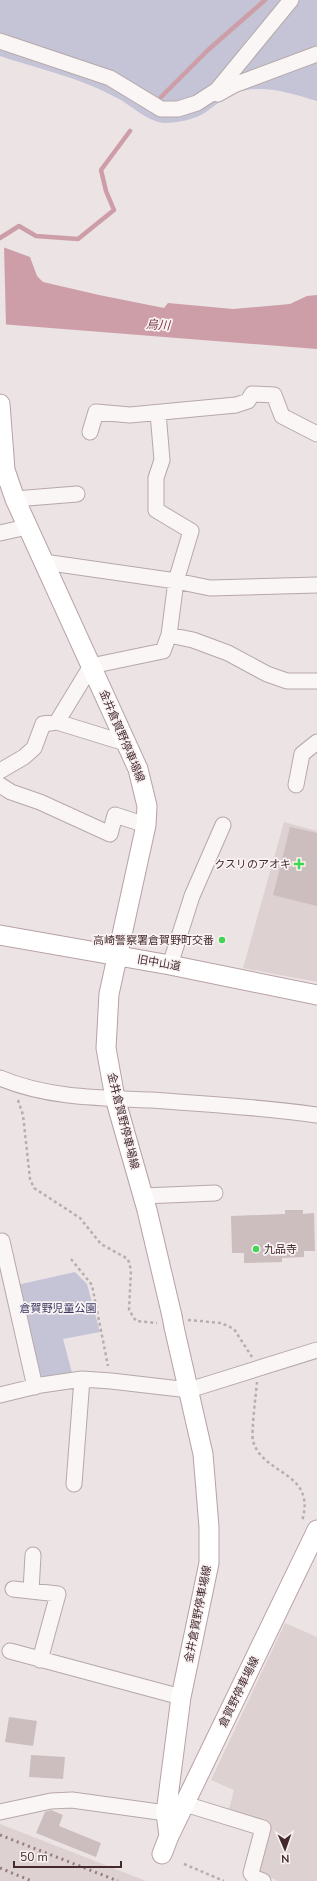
<svg xmlns="http://www.w3.org/2000/svg" width="317" height="1881" viewBox="0 0 317 1881" font-family="'Nunito Sans','Noto Sans JP',sans-serif">
<style>
.built{fill:#ded1d2}
.green{fill:#c4c4d6}
.water{fill:#cd9da8}
.pier{fill:#ece3e4}
.lines{fill:none;stroke-linecap:round;stroke-linejoin:round}
.stream{stroke:#cd9da8;stroke-width:4.5}
.building{fill:#ccbdbf}
.minor-casing{stroke:#b7a8a9;stroke-width:17}
.major-casing{stroke:#b8a1a5;stroke-width:21}
.path{stroke:#b9adae;stroke-width:2.5;stroke-dasharray:3 3;stroke-linecap:butt}
.minor{stroke:#faf6f6;stroke-width:15}
.major{stroke:#fff;stroke-width:19}
.rail{stroke:#967b7f;stroke-width:3;stroke-dasharray:2 4;stroke-linecap:butt}
.major-bridge-casing{stroke:#b8a1a5;stroke-width:21;stroke-linecap:butt}
.major-bridge{stroke:#fff;stroke-width:19}
.poi-dot{fill:#43d551;stroke:#f9f3f4;stroke-width:1.5}
.labels{text-anchor:middle;dominant-baseline:central;stroke-width:3.5;stroke-linejoin:round;paint-order:stroke}
.street-label{font-size:11px;fill:#452a2d;stroke:#f9f3f4}
.poi-label{font-size:11px;fill:#452a2d;stroke:#f9f3f4;text-anchor:end}
.park-label{font-size:11px;fill:#393661;stroke:#f9f3f4}
.water-label{font-size:12px;font-style:italic;fill:#7b3140;stroke:#f9f3f4}
</style>
<rect width="100%" height="100%" fill="#ece3e4"/>
<path class="built" d="M284,822l33,9v151l-74,-14z
M285,1623l32,14v244h-39l-21,-10 10,-46 -39,-12 6,-23 -23,-10z
M0,1824l136,53 10,4h-146z"/>
<path class="green" d="M0,0h317v101c-26,-8 -53,-17 -80,-9 -12,4 -21,13 -31,20 -10,7 -28,11 -41,11 -18,-1 -32,-17 -48,-25 -36,-20 -78,-29 -117,-42z
M75,1272l12,12 13,48 -37,7 9,34 -30,6 -25,-94z"/>
<path class="water" d="M0,246l30,11 7,19 6,6 56,13 65,13 4,-5 65,6 57,-5 17,-8 10,-1v54l-317,-25z"/>
<path class="pier" d="M0,244l4,1 2,81h-6z"/>
<g class="lines">
<path class="stream" d="M161,97l47,-47 57,-50
M0,238l19,-12 17,10 42,3 36,-29 -8,-19 -5,-21 29,-39"/>
</g>
<path class="building" d="M290,827l27,6v73l-44,-11z
M285,1210h18v4l11,-1 1,38h-11v6l-22,1v4l-38,1v-10h-12l-1,-37 54,-2z
M9,1717l28,4 -4,25 -28,-4z
M31,1755l34,2 -2,22 -34,-2z
M51,1810l12,5 -4,11 42,17 -5,14 -60,-24 9,-21z"/>
<g class="lines">
<g class="minor-casing">
<path id="minor" d="M0,41l110,37 51,31h17l19,-6 20,-13 74,-90
M218,94l16,-9 83,-31
M90,432l6,-20 34,3 106,-10 12,-4 4,-7 22,1 8,21 35,18
M15,499l62,-5
M0,533l27,-6
M44,562l132,19 34,7 107,-3
M169,635l24,5 35,13 39,21 20,7h30
M57,722l34,-56 72,-15 6,-16 7,-54 15,-50 -35,-21v-32l6,-18 -4,-47
M0,771l24,-14 10,-9 9,-24 14,-2 68,21
M0,785l11,7 29,10 70,32 5,-19 31,10
M296,785l6,-31 15,-12
M170,965l22,-69 31,-71
M0,1078c47,20 100,20 150,22 56,4 112,7 167,15
M143,1196l72,-3
M2,1241l33,146
M0,1395l41,-10 41,-6 29,2 78,9 128,-40
M74,1484l8,-105
M13,1589l45,5 -18,66
M31,1591l2,-36
M10,1651l171,46
M185,1804l78,24 -12,45 4,5 8,3
M0,1812l51,-11 21,-1 94,13"/>
</g>
<g class="major-casing">
<path id="major" d="M0,404l5,66 10,29 123,270 9,37 -1,19 -37,169 -3,54 9,50 32,112 25,106
M0,935l170,30 147,30
M169,1836l-3,-23 15,-116 28,-134v-36l-6,-73 -29,-127
M162,1854l7,-18 148,-306"/>
</g>
<path class="path" d="M18,1100l5,15 7,64 4,9 46,30 21,26 27,15 3,11 -2,40 7,11 21,2
M71,1259l21,26 16,81
M188,1320l33,3 13,6 18,28
M257,1382c-1,12 -6,50 -4,59 10,35 64,30 49,80
M184,1864l40,17"/>
<use href="#minor" class="minor"/>
<use href="#major" class="major"/>
<path class="rail" d="M0,1835l118,46
M0,1868l32,13"/>
<g class="major-bridge-casing">
<path id="major-bridge" d="M172,1316l2,11"/>
</g>
<use href="#major-bridge" class="major-bridge"/>
</g>
<g class="poi-dot">
<path d="M297 858h4v4h4v4h-4v4h-4v-4h-4v-4h4z"/>
<circle cx="222" cy="940" r="4"/>
<circle cx="256" cy="1249" r="4"/>
</g>
<g class="labels">
<g class="street-label">
<text transform="translate(122 736) rotate(67)">金井倉賀野停車場線</text>
<text transform="translate(159 963) rotate(10)">旧中山道</text>
<text transform="translate(123 1121) rotate(76)">金井倉賀野停車場線</text>
<text transform="translate(198 1614) rotate(-79)">金井倉賀野停車場線</text>
<text transform="translate(239 1692) rotate(-64)">倉賀野停車場線</text>
</g>
<g class="poi-label">
<text x="291" y="864">クスリのアオキ</text>
<text x="214" y="940">高崎警察署倉賀野町交番</text>
<text x="264" y="1249" text-anchor="start">九品寺</text>
</g>
<g class="park-label">
<text x="58" y="1308">倉賀野児童公園</text>
</g>
<g class="water-label">
<text transform="translate(158 325) rotate(3)">烏川</text>
</g>
</g>
<g transform="translate(285 1849) rotate(178)" stroke="#f9f3f4" stroke-width="3" paint-order="stroke">
<path d="M0-3L7 15L0 10L-7 15Z" fill="#452a2d"/>
<text y="-6" font-size="11" font-weight="bold" text-anchor="middle" fill="#452a2d">N</text>
</g>
<path d="M14 1861v6h107v-6" fill="none" stroke="#452a2d" stroke-width="2"/>
<text x="20" y="1861" font-size="12" fill="#452a2d" stroke="#f9f3f4" stroke-width="3" paint-order="stroke">50 m</text>
</svg>
